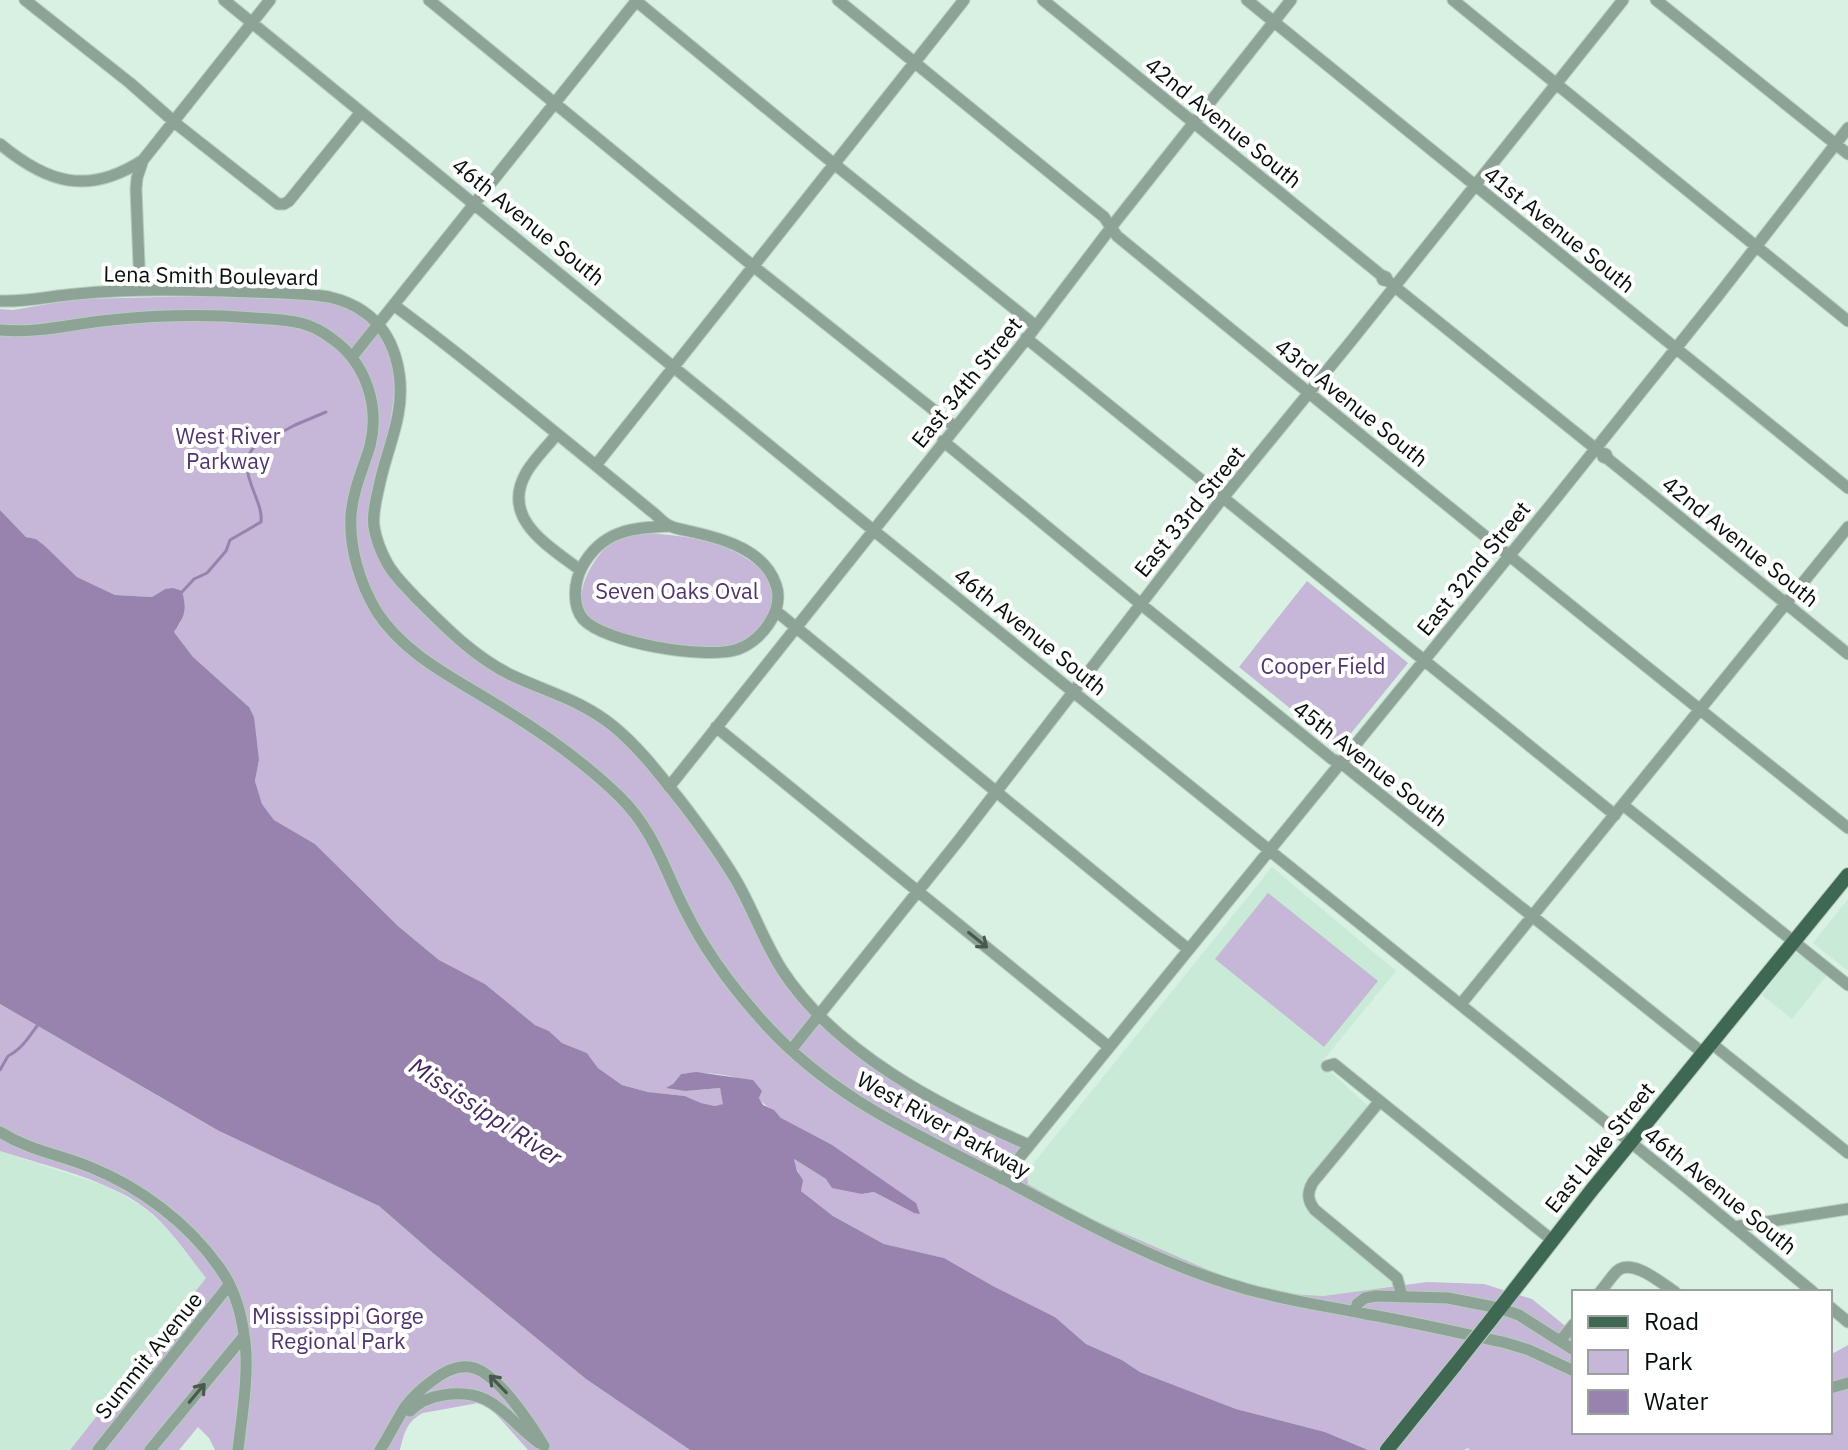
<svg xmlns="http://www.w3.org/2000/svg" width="1848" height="1450" viewBox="0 0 1848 1450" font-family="'IBM Plex Sans',sans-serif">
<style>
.built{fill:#c9ead6}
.green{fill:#c6b6d7}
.water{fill:#9883ae}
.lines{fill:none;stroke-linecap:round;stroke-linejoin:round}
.stream{stroke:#9883ae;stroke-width:3}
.minor-casing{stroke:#b6cdbf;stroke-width:13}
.major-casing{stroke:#b6cdbf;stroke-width:16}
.minor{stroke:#8da396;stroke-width:11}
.major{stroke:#3f6852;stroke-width:14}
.major-bridge-casing{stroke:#b6cdbf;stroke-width:16;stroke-linecap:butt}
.major-bridge{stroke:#3f6852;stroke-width:14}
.oneway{stroke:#4a5850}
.labels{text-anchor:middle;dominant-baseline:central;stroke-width:8;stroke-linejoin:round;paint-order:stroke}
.street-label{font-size:22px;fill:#060e0a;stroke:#fff}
.park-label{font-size:22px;fill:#51336c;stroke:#fff}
.water-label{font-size:24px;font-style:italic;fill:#42245b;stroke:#fff}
</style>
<rect width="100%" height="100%" fill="#d8f1e2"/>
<path class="built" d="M1272,867l124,104 -75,92 47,43 -63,80 -2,16 5,9 86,70 1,5 -72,10 -33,-2 -41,-9 -29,-10 -131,-57 -62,-35 -2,-9z
M1848,899v72l-35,-28z
M1794,953l7,1 26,21 -35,44 -30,-24z
M0,1151l109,36 34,20 24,21 40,50 -137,172h-70z"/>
<path class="green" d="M207,296c22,1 44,2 66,3 35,1 80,-1 103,30 36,47 9,109 -3,159 -3,12 -6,26 -5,39 2,12 7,26 13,37 9,15 22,27 34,40 27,28 56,57 91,75 18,9 37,14 55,21 25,11 46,27 65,45 11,10 20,23 30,34 28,34 56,69 77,107 22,40 36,78 65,114 35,44 73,63 121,89 34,19 69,38 104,57l5,38 61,34 131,57 29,10 41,9 33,2 104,-14 57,2 48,15 42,34v99h256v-77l18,-10v105h-378l-2,-2 -4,2h-96l-43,-18 -89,-23 -96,-37 -18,-12 -36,-16 -31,-27 -62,-31 -49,-28 -60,-14 -51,-28 -32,-25c2,-16 -5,-18 -7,-32l32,20 36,15 12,-2 40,21 -133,-95c-7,-9 -17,-11 -22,-20l3,-7c-18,-17 -57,-20 -81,-17l-8,10 13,7 34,-3 4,16 -9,2 -14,-3 -16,-7 -37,-4 -26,-7 -24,-17 -11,-15 -25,-10 -13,-12 -14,-6 -50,-41 -46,-24 -41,-34 -83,-82 -41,-24 -12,-16 -7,-23 4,-21 -11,-54 -55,-49 -19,-25 7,-10 -16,-33 -13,8 -37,-2 -38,-18 -32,-31 -9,-7 -10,-2 -26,-27v-201l13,1 64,-11z
M648,533c37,3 75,7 105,30 36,27 18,65 -17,82 -7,3 -16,2 -24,2 -34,1 -90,-7 -119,-27 -25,-18 -3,-59 15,-74 13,-9 26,-11 40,-13z
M1307,581l101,82 -69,85 -100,-81z
M1268,893l110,88 -54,66 -109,-88z
M0,1004l219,127 160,75 54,47 153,126 104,71h-162l-40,-45 -10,-2 -55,10c-16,8 -19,20 -23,37h-185l-6,-12 -11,-11 -19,23h-109l136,-172c-19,-24 -36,-51 -61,-70 -38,-29 -99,-42 -145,-57z"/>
<path class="water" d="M0,510l26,27 10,2 9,7 32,31 38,18 37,2 13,-8 8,-1 9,3c5,19 3,25 -8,41l19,25 56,50 5,10 5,43 -4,21 7,23 12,16 41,24 83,82 41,34 46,24 50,41 14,6 13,12 25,10 11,15 24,17 26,7 37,4 16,7 14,3 8,-2 -3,-16 -34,3 -20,-3 7,-4 8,-10 15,-2 57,8 9,11 -3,7 4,7 11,5 7,8 51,27 84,58 4,11 -6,-1 -40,-21 -12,2 -30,-6 -6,-9 -32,-20 3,12 6,9 -2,11 32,25 51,28 60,14 49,28 62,31 31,27 36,16 18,12 96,37 89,23 43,18h-678l-104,-71 -153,-126 -54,-47 -160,-75 -219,-127z"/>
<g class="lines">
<path class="stream" d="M182,592l12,-13 13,-6 19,-22 4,-11 31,-18c3,-23 -27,-52 -7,-75l41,-22 31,-13
M0,1070l8,-14c13,-6 21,-19 29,-30"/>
<g class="minor-casing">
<path id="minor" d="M25,0l105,83 49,43 99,78h6l5,-3 72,-89
M224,0l649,530 813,657 127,105
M429,0l324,266 202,161
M635,0l193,159 208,167
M838,0l266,217 13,19c243,199 486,397 731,592
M1043,0l338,275
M1247,0l601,488
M1453,0l395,321
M1656,0l192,154
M0,144c47,39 88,52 143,16
M1388,281l-5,-1 -2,-5 5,2 2,4 7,6 206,166
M140,290l-4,-101 1,-11 6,-18 127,-160
M0,301c26,1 51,-5 76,-7 58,-6 118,-4 176,-2 26,1 52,1 77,5 13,3 24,7 35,15 32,22 41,65 34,103 -4,22 -13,44 -18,67 -3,14 -8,30 -6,45 2,12 7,25 13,36 7,13 19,24 29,35 29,29 58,59 95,77 36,17 70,25 102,51 26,21 46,48 67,74 20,26 40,53 57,82 16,28 27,60 45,88 54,83 159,137 247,175
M395,306c68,50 134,105 199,158 19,16 38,31 57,47 6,4 12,12 19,15 6,3 16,4 23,6 32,7 72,19 83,53 9,26 -16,58 -41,65 -31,9 -130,-7 -152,-31 -11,-13 -9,-37 -1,-52 20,-37 50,-39 88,-41
M0,330c37,4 75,-7 111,-10 48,-5 95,-6 143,-2 17,1 34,1 50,6 10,3 19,8 27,14 35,24 49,68 39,108 -7,23 -17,44 -19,69 -2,33 9,69 26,97 28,43 77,66 120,93 43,26 86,56 122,91 35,34 45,73 66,114 21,43 50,81 82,116 69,75 151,108 238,154 78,42 156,85 241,109 39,11 80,17 120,25 47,8 94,19 140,29l23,7 45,21
M1026,338l589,477
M352,357l285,-357
M557,434c-10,13 -23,25 -31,39 -26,46 23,73 54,97
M943,441l205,169 184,149 9,4 362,290
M1608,459l-5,-2 -1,-4 4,1 2,5 240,195
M596,465l368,-465
M776,611l412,338
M716,727l393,320
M669,787l362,-454 85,-112 175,-221
M1623,805l225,180
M1461,1004l387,-477
M1711,1043l137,110
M791,1050l168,-210 259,-336 134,-164 271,-340
M1327,1066l7,-2 218,176
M1379,1102l-66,80c-6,11 -6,18 2,28l82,68 5,18
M0,1132c31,19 58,22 90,35 50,20 98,56 129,100 14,19 22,45 25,68 6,34 -2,80 -6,115
M1002,1179l551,-677 164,-205 131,-169
M1734,1227l114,-18
M1600,1292c6,-7 11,-15 17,-21 16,-13 44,12 58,21
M1830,1307l18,15
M1356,1312l1,-8 8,-6 11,-2 72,2 51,10 20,7 55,35
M1560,1341l14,-17
M1830,1388l18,-5
M410,1411c9,-9 20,-14 33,-16 50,-8 61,22 96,48
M98,1450l131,-165
M150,1450l94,-114
M380,1450c9,-14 16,-29 25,-43 7,-9 17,-19 27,-26 33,-26 52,-14 77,15 13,16 25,33 35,50"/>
</g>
<g class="major-casing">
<path id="major" d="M1490,1321l101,-130 257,-316
M1387,1450l69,-86"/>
</g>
<use href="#minor" class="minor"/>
<use href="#major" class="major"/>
<g class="major-bridge-casing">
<path id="major-bridge" d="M1456,1364l34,-43"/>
</g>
<use href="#major-bridge" class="major-bridge"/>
</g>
<defs><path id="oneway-shaft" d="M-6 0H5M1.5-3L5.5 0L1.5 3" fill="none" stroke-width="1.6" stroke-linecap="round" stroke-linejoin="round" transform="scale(2)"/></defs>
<g class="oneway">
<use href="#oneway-shaft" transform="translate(978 940) rotate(39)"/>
<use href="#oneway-shaft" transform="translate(498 1384) rotate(-134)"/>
<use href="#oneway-shaft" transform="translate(197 1393) rotate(-50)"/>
</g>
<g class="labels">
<g class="street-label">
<text transform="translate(1224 122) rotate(39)">42nd Avenue South</text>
<text transform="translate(529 221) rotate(39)">46th Avenue South</text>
<text transform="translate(1560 229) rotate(39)">41st Avenue South</text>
<text transform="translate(211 275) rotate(1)">Lena Smith Boulevard</text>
<text transform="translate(966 382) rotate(-51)">East 34th Street</text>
<text transform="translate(1352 402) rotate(39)">43rd Avenue South</text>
<text transform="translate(1189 511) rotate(-51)">East 33rd Street</text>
<text transform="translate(1741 541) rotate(39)">42nd Avenue South</text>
<text transform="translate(1473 568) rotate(-51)">East 32nd Street</text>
<text transform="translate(1031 631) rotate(39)">46th Avenue South</text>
<text transform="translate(1371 763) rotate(38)">45th Avenue South</text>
<text transform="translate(944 1124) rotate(29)">West River Parkway</text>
<text transform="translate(1599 1147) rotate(-51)">East Lake Street</text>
<text transform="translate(1721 1190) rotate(39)">46th Avenue South</text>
<text transform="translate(148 1355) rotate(-51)">Summit Avenue</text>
</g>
<g class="park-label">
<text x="228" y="435">West River<tspan x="228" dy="25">Parkway</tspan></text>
<text x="677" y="590">Seven Oaks Oval</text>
<text x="1323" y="665">Cooper Field</text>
<text x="338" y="1315">Mississippi Gorge<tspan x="338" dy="25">Regional Park</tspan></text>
</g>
<g class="water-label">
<text transform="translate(486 1111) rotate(33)">Mississippi River</text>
</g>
</g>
<rect x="1572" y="1290" width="260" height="144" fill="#ffffff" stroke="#9b9f9d" stroke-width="2"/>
<rect x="1588" y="1316" width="40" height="12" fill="#3f6852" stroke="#9b9f9d" stroke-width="2"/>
<text x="1644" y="1330" font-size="24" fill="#060e0a">Road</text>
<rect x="1588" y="1350" width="40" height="24" fill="#c6b6d7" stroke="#9b9f9d" stroke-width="2"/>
<text x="1644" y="1370" font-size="24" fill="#060e0a">Park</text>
<rect x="1588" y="1390" width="40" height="24" fill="#9883ae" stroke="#9b9f9d" stroke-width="2"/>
<text x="1644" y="1410" font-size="24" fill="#060e0a">Water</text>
</svg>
